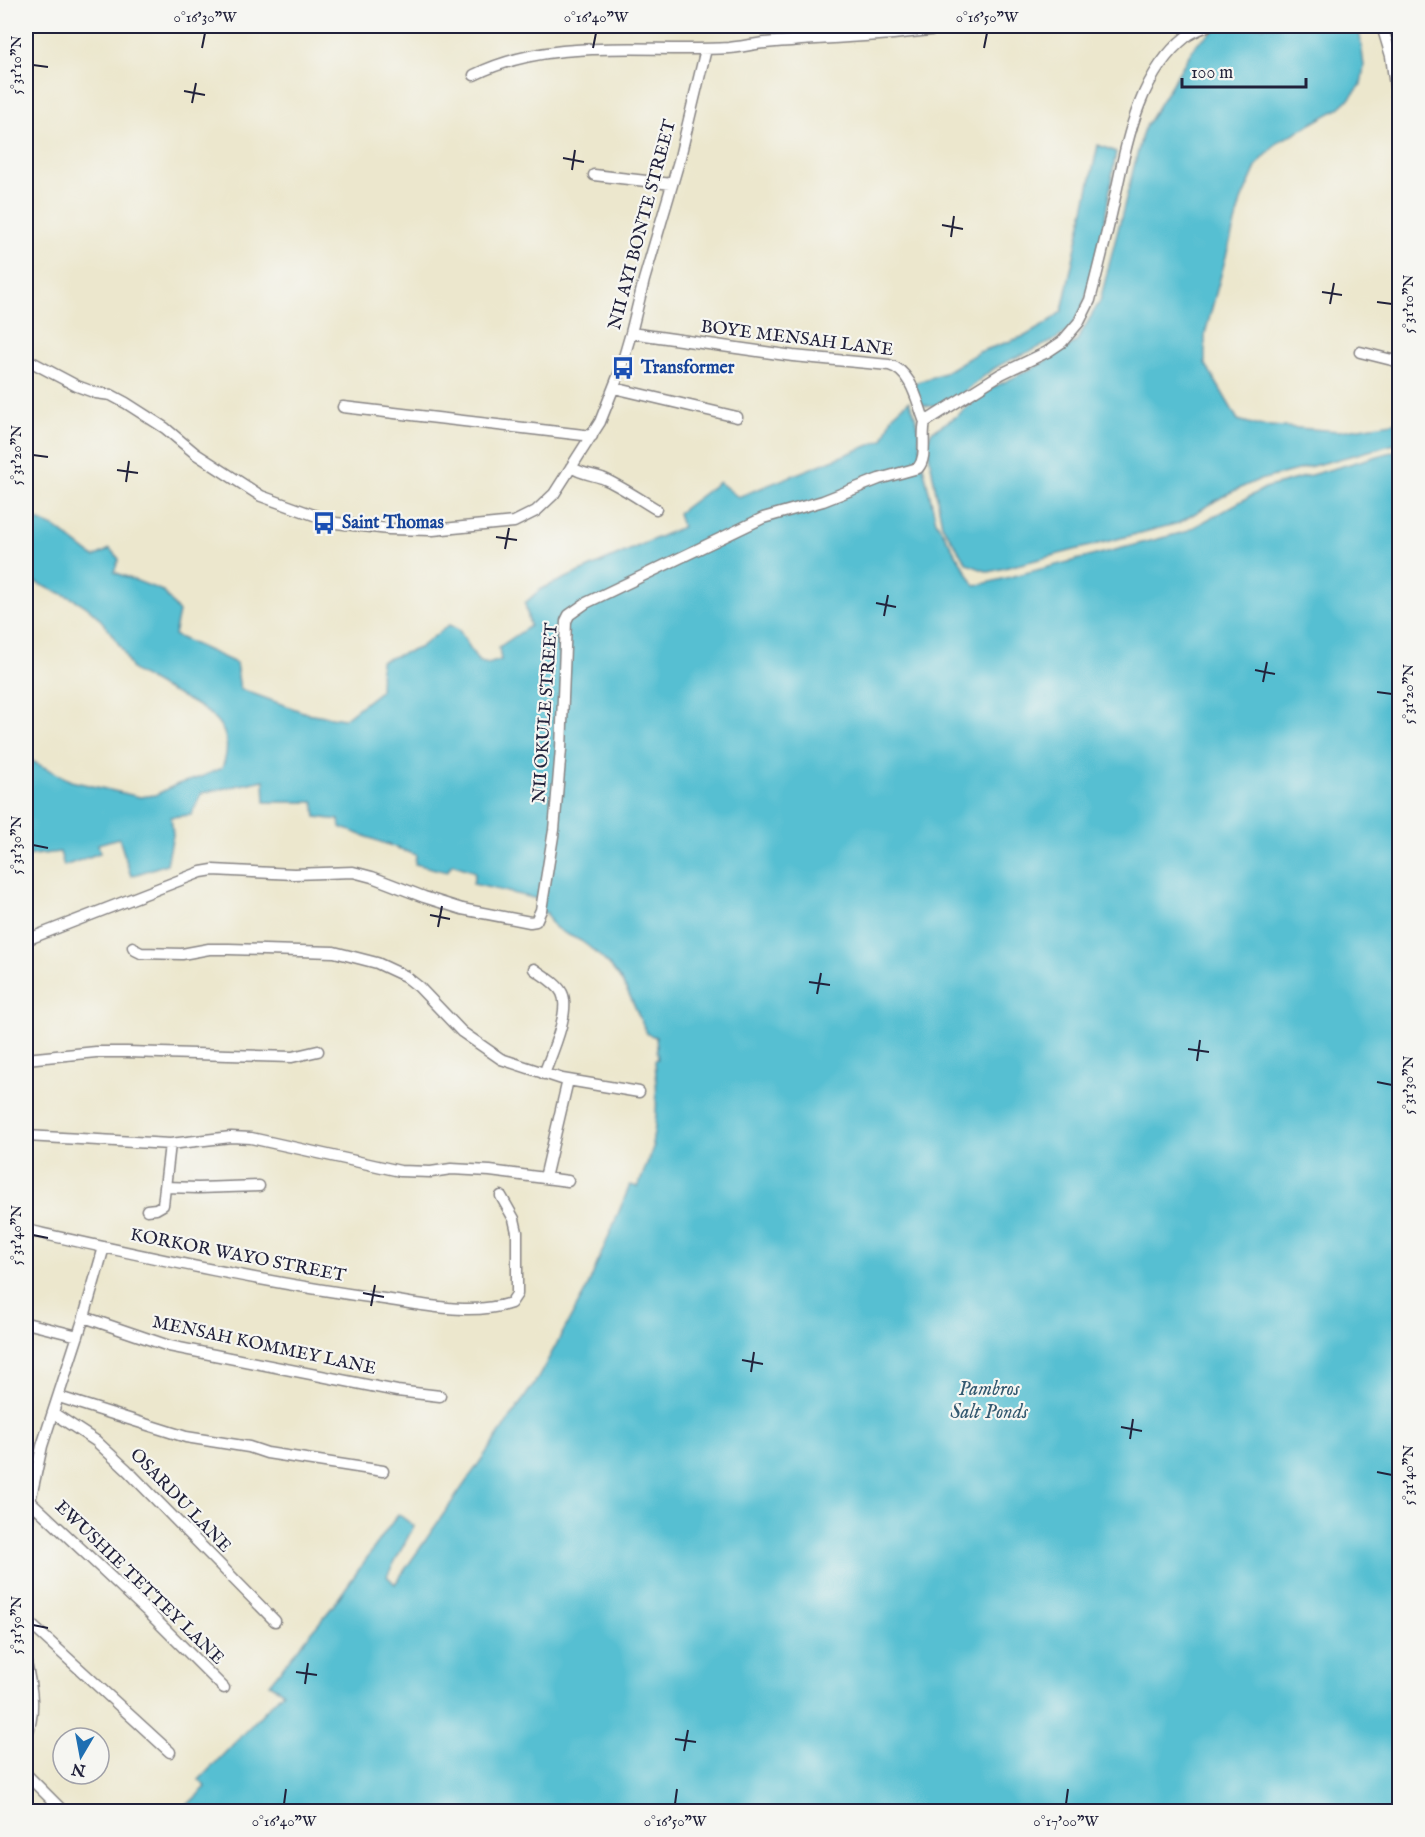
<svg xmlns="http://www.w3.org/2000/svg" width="1425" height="1837" viewBox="0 0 1425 1837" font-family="'IM FELL English',serif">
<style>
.water{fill:#56bfd2;stroke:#3c7086;stroke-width:1.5}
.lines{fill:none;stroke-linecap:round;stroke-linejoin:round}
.street-casing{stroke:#878484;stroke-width:13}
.street{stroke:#fff;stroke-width:10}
.ticks{fill:none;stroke:#22223b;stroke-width:2}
.labels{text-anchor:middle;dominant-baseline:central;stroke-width:4.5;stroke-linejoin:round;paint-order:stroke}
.street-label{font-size:18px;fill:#22223b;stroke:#f6f6f2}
.transit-label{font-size:18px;font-weight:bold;fill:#164399;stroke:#f6f6f2;text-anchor:start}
.water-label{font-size:20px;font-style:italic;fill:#345970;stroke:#f6f6f2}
.neatline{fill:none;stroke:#22223b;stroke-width:2}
.ticks-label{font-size:15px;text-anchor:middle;fill:#22223b}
</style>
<rect width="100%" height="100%" fill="#f6f6f2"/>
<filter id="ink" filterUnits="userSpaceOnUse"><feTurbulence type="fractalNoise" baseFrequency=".0167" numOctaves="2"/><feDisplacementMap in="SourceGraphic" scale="12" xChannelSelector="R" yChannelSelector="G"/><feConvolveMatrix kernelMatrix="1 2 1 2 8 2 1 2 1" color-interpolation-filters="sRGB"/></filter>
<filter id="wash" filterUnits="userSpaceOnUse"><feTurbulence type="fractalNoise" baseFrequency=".008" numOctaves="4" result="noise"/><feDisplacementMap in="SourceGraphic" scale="24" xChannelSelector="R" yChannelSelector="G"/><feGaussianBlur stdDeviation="1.35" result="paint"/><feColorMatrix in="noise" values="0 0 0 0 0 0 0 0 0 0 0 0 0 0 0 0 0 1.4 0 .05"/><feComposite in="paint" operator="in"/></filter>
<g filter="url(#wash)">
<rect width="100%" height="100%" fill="#ece7cd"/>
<path class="water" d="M1220,26h133l7,9 4,31 -3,19 -11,13 -12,11 -60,33 -21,23 -16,36 -36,133v29l33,57 18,5 83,6 60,-9v21l-143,38 -29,13 -48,29 -190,49 -22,-8 -25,-39 -15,-82 4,-11 26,-16 29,-25 51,-25 39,-24 24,-41 43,-170 53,-87z
M1098,145l18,7c-7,39 -21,160 -52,182 -21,15 -48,21 -69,34 -19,12 -35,33 -57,38 -5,2 -13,-1 -18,-2l-8,-20 32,-11 35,-21 46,-16 21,-12 16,-13z
M909,401l5,11 4,16 4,34 14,59 39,65 210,-54 80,-44 134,-38v1361h-1218l25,-24 -7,-7 84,-88 -14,-8 64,-78 65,-92 16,12 -27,50 8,8 143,-206 49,-90 43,-103 8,2 16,-42 -2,-1c6,-29 5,-55 3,-84l3,-1 -2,-22 -9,-3c-11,-24 -20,-50 -38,-69 -8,-8 -19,-18 -28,-24 -15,-8 -30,-10 -34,-28l-10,-1 1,-13 -65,-15 2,-12 -23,-8 -5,8 -32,-8 1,-9 -76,-28 -1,-7 -23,-3 -2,-15h-49l-1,-22 -62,13 -11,22 -20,2 2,18 -6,29 -36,12 -12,-38 -21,6 2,9 -36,13 -4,-14 -34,4v-98l45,23 69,16 15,-2 23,-11 23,-7 21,-9c22,-55 -39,-66 -74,-89 -5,-3 -12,-6 -16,-10 -4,-5 -6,-14 -10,-20 -8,-12 -18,-27 -28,-36 -20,-19 -46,-22 -68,-36v-62l30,13 38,29 16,-8 9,10 -5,13 49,19 16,21 -5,23 62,28 4,26 66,24 38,6 36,-28 1,-30 38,-13 30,-23 10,5 19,31 10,3 13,-4 -2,-13 31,-21 -5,-23 16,-14 141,-62 -4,-14 41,-31 19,15 145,-57 10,-25z"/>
</g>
<g filter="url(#ink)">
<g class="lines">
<g class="street-casing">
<path id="street" d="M1382,26l9,30 9,67
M474,75c78,-39 171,-22 255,-27 12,-1 24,-4 36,-5 43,-4 85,-6 128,-9 27,-3 54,-6 81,-8
M594,175l78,9
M631,333l162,23 96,9c23,6 28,37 36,57
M1360,352l40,10
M26,359l51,27 19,7 15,2 15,8 39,25 31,26 65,42 75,27 53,6 44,1 81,-8 22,-11 18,-17 46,-72 19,-48 12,-41 13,-53 35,-119 27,-112
M614,388l123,29
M343,407l249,29
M571,467c10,7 20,7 31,11 19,8 37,21 54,31
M26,940l175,-68 12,-2 81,4 59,-2 19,5 52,20 38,12 68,13 6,-1 5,-11 13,-80 7,-81 5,-128 3,-6 17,-12 177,-85 60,-17 56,-22 39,-11c10,-12 3,-31 7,-46l76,-48 46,-22 15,-10 17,-20 11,-22c8,-31 16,-63 23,-94 13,-58 23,-130 74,-170 5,-4 13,-7 20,-10
M133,947l2,3 6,3 41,1 27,-5h20l105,3 12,3 31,8 28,13 14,11 43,45 39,27 61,20 77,13
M534,969c8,6 23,14 28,24 9,18 -11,62 -18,81
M26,1059l70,-7h31l165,5 26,-6
M26,1136l144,8 61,-7 20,1 149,33 31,1 20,-3 39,2 78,10
M545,1178l23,-98
M165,1187l33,1 61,-2
M147,1210l9,-1 7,-4 7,-61
M26,1230c118,26 238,53 358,69 41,6 87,17 127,4l6,-9v-62l-3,-13 -13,-23
M84,1317l85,29 228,45 43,5
M26,1323l52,13
M59,1397l127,40 63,10 18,6 116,18
M53,1413l43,28 31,29 148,151
M30,1501l117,110 77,77
M26,1537l4,-36 12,-55 42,-129 20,-70
M26,1620l144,132
M26,1663c6,26 10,49 0,74
M26,1774l38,38"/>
</g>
<use href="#street" class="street"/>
</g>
</g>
<path class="ticks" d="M202,48l3,-15M593,48l3,-15M984,48l3,-15M33,65l15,2M184,91l21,4M192,103l4,-20M563,158l21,4M572,170l3,-20M942,225l21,4M951,237l3,-21M1322,292l20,3M1377,302l15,2M1330,304l4,-21M33,455l15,2M117,470l21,3M126,482l3,-21M496,537l21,3M505,549l4,-21M876,603l20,4M884,616l4,-21M1255,670l20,4M1263,682l4,-20M1377,692l15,2M33,845l15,3M430,915l20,4M438,927l4,-21M809,982l21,3M817,994l4,-21M1188,1049l21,3M1197,1061l3,-21M1377,1082l15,3M33,1235l15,3M363,1293l21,4M371,1306l4,-21M742,1360l21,4M751,1372l3,-20M1121,1427l21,4M1130,1439l3,-20M1377,1472l15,3M33,1625l15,3M296,1672l21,3M305,1684l3,-21M675,1739l21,3M684,1751l4,-21M284,1804l2,-15M675,1804l2,-15M1066,1804l2,-15"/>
<defs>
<g id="bus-bare" transform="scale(1.8)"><path d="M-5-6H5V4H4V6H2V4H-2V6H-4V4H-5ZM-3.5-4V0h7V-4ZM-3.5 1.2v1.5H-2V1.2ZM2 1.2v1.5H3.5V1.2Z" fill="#1a4fb4" stroke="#f6f6f2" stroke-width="2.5" paint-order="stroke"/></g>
</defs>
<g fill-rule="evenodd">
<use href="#bus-bare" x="623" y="368"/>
<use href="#bus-bare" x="324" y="523"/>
</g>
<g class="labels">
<g class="street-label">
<text transform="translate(643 225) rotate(-75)">NII AYI BONTE STREET</text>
<text transform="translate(797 339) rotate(7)">BOYE MENSAH LANE</text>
<text transform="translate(546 713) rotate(-86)">NII OKULE STREET</text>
<text transform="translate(238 1256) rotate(11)">KORKOR WAYO STREET</text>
<text transform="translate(264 1346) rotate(12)">MENSAH KOMMEY LANE</text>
<text transform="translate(180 1501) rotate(46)">OSARDU LANE</text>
<text transform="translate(139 1583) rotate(44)">EWUSHIE TETTEY LANE</text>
</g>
<g class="transit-label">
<text x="641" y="368">Transformer</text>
<text x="342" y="523">Saint Thomas</text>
</g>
<g class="water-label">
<text x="989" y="1389">Pambros<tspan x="989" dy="23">Salt Ponds</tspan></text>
</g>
</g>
<rect width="1425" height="1837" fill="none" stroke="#f6f6f2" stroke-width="66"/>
<g transform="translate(81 1756) rotate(190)"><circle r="28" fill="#f6f6f2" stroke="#a1a1a9" stroke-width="1.5"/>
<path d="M0-4.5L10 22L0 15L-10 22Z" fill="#1f6fb2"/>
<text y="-9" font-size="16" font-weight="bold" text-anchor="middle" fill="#22223b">N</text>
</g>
<path d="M1182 78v9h124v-9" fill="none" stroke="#22223b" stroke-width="3"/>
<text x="1191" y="78" font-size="18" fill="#22223b" stroke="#f6f6f2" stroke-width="4.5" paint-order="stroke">100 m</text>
<rect x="33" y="33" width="1359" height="1771" class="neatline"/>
<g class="ticks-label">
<text x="205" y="22">0°16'30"W</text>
<text x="596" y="22">0°16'40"W</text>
<text x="987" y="22">0°16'50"W</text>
<text transform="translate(16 65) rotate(-90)" y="5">5°31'10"N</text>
<text transform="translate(1408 304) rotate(-90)" y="5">5°31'10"N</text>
<text transform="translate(16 455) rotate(-90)" y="5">5°31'20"N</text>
<text transform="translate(1408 694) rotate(-90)" y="5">5°31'20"N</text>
<text transform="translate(16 845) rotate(-90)" y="5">5°31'30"N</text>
<text transform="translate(1408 1085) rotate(-90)" y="5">5°31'30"N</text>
<text transform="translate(16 1235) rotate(-90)" y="5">5°31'40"N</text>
<text transform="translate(1408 1475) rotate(-90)" y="5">5°31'40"N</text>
<text transform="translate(16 1625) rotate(-90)" y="5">5°31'50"N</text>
<text x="284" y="1826">0°16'40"W</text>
<text x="675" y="1826">0°16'50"W</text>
<text x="1066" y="1826">0°17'00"W</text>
</g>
</svg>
